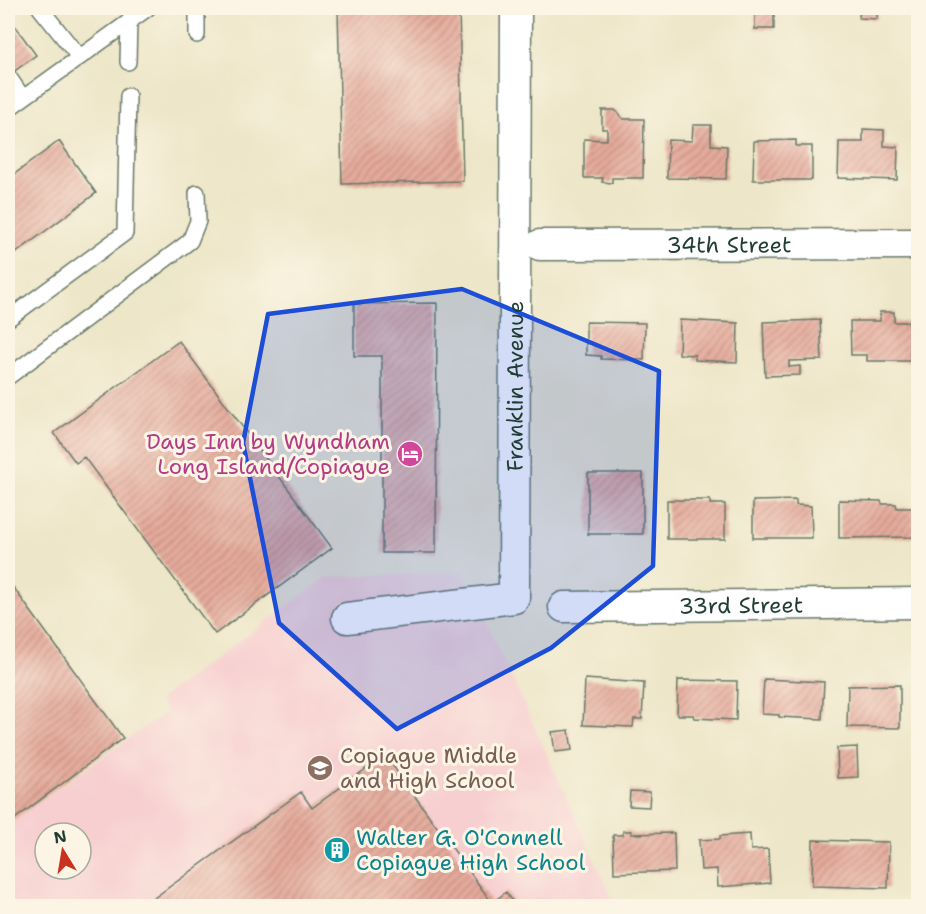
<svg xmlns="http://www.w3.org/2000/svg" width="926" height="914" viewBox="0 0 926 914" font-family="'Shantell Sans',sans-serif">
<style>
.built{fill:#f7cfd0;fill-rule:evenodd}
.building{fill:url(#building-hatch)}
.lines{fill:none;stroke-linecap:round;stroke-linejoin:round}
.lane-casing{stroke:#677868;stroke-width:18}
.street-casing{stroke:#677868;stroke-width:33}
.lane{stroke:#fff;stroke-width:15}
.street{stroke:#fff;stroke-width:30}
.marked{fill:#1d4ed8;fill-opacity:0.2;stroke:#1d4ed8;stroke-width:4.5;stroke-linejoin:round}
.labels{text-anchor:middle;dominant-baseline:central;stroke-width:6;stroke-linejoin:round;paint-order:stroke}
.street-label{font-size:22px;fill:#1f3d34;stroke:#fcf5e5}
.hotel-label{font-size:22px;fill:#b23c85;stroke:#fcf5e5;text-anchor:end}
.education-label{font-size:22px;fill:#785e54;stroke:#fcf5e5;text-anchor:start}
.culture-label{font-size:22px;fill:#0d838f;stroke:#fcf5e5;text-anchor:start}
</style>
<defs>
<pattern id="building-hatch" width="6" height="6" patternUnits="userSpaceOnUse" patternTransform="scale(1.5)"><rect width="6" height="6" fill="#e6ab9c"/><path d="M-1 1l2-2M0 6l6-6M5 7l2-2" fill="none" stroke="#ba8c80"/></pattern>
</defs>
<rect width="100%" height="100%" fill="#fcf5e5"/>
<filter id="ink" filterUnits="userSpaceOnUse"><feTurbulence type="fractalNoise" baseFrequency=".0167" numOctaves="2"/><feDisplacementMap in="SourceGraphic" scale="12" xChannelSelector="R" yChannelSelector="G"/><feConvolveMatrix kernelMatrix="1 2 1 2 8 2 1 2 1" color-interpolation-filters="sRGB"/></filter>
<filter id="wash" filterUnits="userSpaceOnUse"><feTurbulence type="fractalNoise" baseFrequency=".008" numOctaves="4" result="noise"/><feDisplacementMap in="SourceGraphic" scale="24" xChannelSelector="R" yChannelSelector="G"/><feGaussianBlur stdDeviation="1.35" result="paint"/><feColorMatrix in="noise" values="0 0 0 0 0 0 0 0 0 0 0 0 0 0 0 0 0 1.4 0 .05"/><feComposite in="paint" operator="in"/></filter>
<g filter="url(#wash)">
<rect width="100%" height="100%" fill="#ede6c8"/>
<path class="built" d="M464,572l152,334h-608v-82l158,-112 -7,-12 168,-123zM45,833h36v36h-36z"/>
<g id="blocks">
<path class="building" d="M338,8h121l4,173 -121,3z
M755,8h19v21h-19z
M860,8h17v11l-18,-1z
M10,19l26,36 -28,21v-55z
M602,110h13l8,9h21l-1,59h-31v5l-10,-1 1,-4h-19v-39l23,1v-11h-5z
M693,125h18v20l16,1 -1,33 -59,-1 1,-38 24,1z
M863,129l21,1v16l14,1 -1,33 -59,-2 1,-36h24z
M796,140v6h16v34h-59l1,-39z
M59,141l37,52 -88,66v-80z
M437,303l-1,250h-54v-197h-28v-52z
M880,312h14v10h16v39h-43v-6h-16l-1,-34h30z
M680,320l58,3 -1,39 -42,-2v-5l-16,-1z
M820,320l2,40 -33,1v6l11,-1v9l-35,1 -2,-54z
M586,322l59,1 -1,37 -43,-1v-3l-15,-1z
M179,341l153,207 -117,86 -131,-177 -8,6 -22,-30z
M588,473h55v61h-55z
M667,500h43v4h15v35h-58z
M796,500v5l15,1 1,32h-59v-37z
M839,500l42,1 1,3h14l1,4h18v29l-76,1z
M8,580l115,158 -115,86z
M585,679l59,4 -2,36h-8l-1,8 -50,-2z
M764,679l60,3 -2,37 -43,-2v-2l-17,-1z
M678,680l59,1 -1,39 -42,-2 -1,-3h-16z
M900,685v43l-53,-1 1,-41z
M569,730l3,20 -17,2 -3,-20z
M857,747l1,30 -20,1 -1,-30z
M385,755l107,148 14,-11 10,14h-373l158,-114 11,16z
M630,791l20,1 -1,15 -20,-1z
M623,831h8v3l43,-1 1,38 -61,2 -1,-38h10z
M750,834l1,16 17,-1 2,34 -52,4 -1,-18 -16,1 -2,-30 21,-1v-3z
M813,840l76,2 -1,46 -76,-2z"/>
</g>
</g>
<g filter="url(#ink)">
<use href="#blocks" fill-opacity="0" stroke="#677868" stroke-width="1.5"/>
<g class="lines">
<g class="lane-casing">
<path id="lane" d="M40,8l39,49
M197,35v-27
M128,62l1,-41
M8,76l15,22
M8,109l140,-101
M8,319l117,-86 3,-137
M8,377l182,-136 8,-20 -1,-28"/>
</g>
<g class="street-casing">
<g id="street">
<path id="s1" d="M540,245l378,-1"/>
<path id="s2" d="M564,607l354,-4"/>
<path id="s3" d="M347,618l167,-20 2,-590"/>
</g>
</g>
<use href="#lane" class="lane"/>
<use href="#street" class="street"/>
</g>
</g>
<path class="marked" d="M462,289l197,82 -6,195 -102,82 -154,81 -118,-106 -36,-180 25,-129z"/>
<defs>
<g id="hotel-disc" transform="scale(1.35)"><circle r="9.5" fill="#d1479c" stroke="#fcf5e5"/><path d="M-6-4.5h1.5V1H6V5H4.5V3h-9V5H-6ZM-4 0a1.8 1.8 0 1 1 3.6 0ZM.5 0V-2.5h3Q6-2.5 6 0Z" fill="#fff"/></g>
<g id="school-disc" transform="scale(1.35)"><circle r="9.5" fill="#8d6e63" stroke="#fcf5e5"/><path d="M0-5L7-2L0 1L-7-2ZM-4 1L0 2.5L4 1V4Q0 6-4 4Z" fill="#fff"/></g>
<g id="building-disc" transform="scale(1.35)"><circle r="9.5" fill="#0f9aa8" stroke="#fcf5e5"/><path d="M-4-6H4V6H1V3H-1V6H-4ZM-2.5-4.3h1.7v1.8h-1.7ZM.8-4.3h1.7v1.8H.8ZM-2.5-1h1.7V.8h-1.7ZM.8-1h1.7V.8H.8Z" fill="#fff"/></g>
</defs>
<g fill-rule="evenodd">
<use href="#hotel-disc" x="410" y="454"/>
<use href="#school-disc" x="320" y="768"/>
<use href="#building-disc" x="337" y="850"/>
</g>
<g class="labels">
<g class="street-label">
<text stroke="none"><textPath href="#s1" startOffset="189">34th Street</textPath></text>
<text stroke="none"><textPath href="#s3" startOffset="380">Franklin Avenue</textPath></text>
<text stroke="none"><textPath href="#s2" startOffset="177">33rd Street</textPath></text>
</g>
<g class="hotel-label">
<text x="390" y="441">Days Inn by Wyndham<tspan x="390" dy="25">Long Island/Copiague</tspan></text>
</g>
<g class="education-label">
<text x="340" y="755">Copiague Middle<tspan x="340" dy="25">and High School</tspan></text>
</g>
<g class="culture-label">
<text x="356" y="837">Walter G. O'Connell<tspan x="356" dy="25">Copiague High School</tspan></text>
</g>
</g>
<rect width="926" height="914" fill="none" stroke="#fcf5e5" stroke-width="30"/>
<g transform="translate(63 851) rotate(349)"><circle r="28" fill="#fcf5e5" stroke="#a4ab9e" stroke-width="1.5"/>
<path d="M0-4.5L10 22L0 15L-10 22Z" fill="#c8321e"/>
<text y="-9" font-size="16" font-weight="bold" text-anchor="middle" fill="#1f3d34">N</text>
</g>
</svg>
